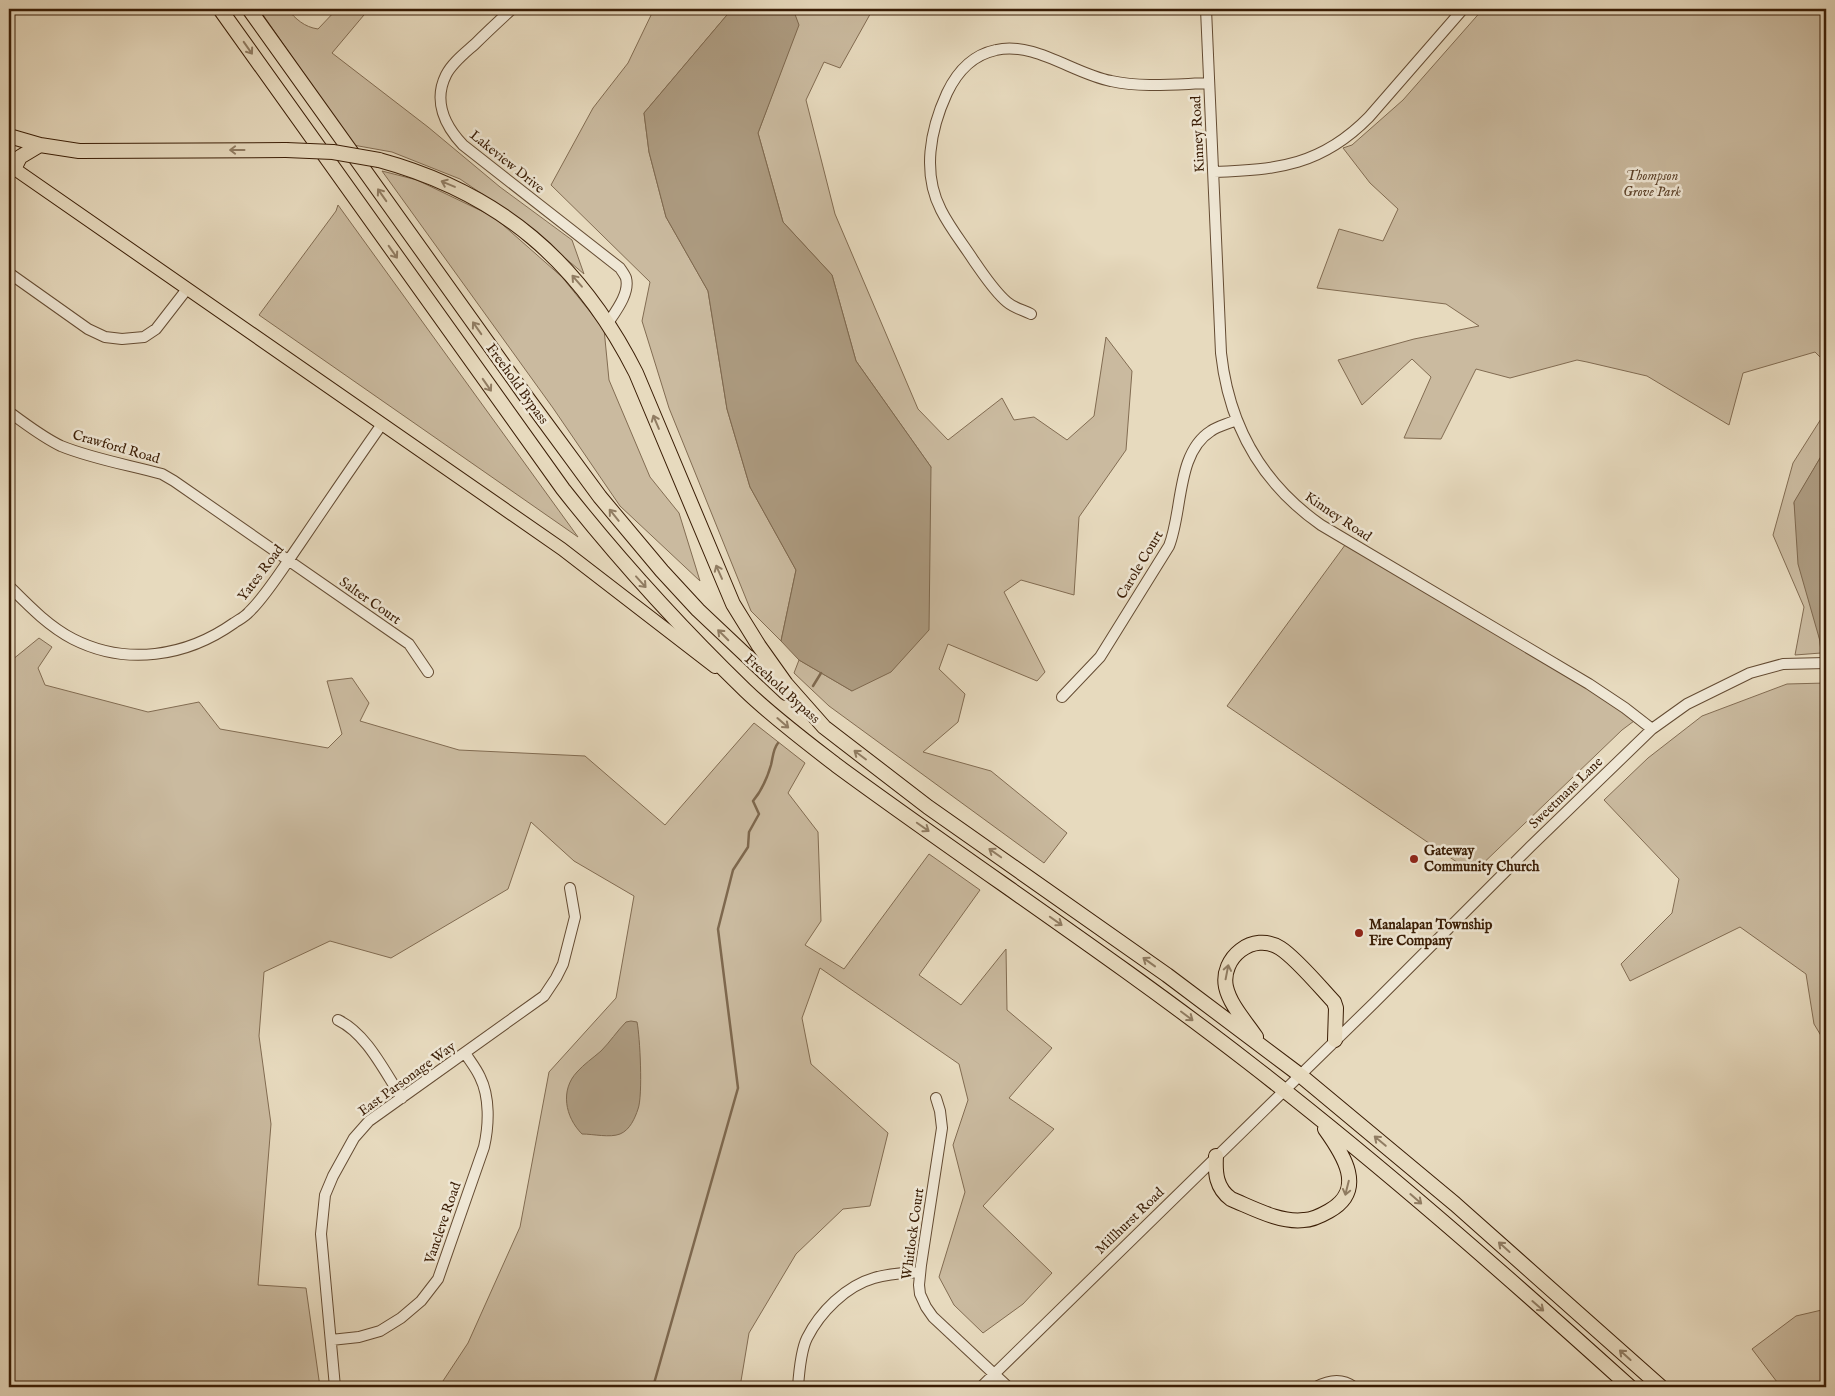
<svg xmlns="http://www.w3.org/2000/svg" width="1835" height="1396" viewBox="0 0 1835 1396" font-family="'IM FELL English',serif">
<style>
.green{fill:#caba9f;stroke:#826c52}
.water{fill:#ac9a7f;stroke:#7e684e}
.lines{fill:none;stroke-linecap:round;stroke-linejoin:round}
.stream{stroke:#7e684e;stroke-width:2.5}
.minor-casing{stroke:#654c33;stroke-width:12}
.major-casing{stroke:#3a1d05;stroke-width:14}
.highway-casing{stroke:#3a1d05;stroke-width:16}
.minor{stroke:#efe7d5;stroke-width:10}
.major{stroke:#e7dabe;stroke-width:12}
.highway{stroke:#e7dabe;stroke-width:14}
.highway-bridge-casing{stroke:#3a1d05;stroke-width:16;stroke-linecap:butt}
.highway-bridge{stroke:#e7dabe;stroke-width:14}
.oneway{stroke:#907c62}
.poi-dot{fill:#8f2418;stroke:#efe7d5;stroke-width:2}
.labels{text-anchor:middle;dominant-baseline:central;stroke-width:5;stroke-linejoin:round;paint-order:stroke}
.street-label{font-size:14px;fill:#3a1d05;stroke:#efe7d5}
.park-label{font-size:14px;font-style:italic;fill:#5e442c;stroke:#efe7d5}
.poi-label{font-size:14px;font-weight:bold;fill:#3a1d05;stroke:#efe7d5;text-anchor:start}
</style>
<rect width="100%" height="100%" fill="#e7dabe"/>
<filter id="stains"><feTurbulence type="fractalNoise" baseFrequency=".004" numOctaves="4"/><feColorMatrix values="0 0 0 0 .2 0 0 0 0 .09 0 0 0 0 .02 0 0 0 .5 -.17"/></filter>
<radialGradient id="worn" r=".72"><stop offset=".6" stop-color="#630" stop-opacity="0"/><stop offset="1" stop-color="#630" stop-opacity=".3"/></radialGradient>
<path class="green" d="M259,9h28c9,10 17,18 31,20l19,-20h32l-37,44 96,74 72,60 72,53 12,34 -65,-55 -59,-40 -68,-27 -39,-7z
M654,9h78l-88,104 5,39 17,65 42,74 19,118 23,78 46,83 -15,71 -30,-30 -82,-203 -27,-87 8,-39 -99,-97 42,-77 35,-45z
M793,9h80l-33,59 -16,-6 -18,38 29,114 83,195 30,31 54,-42 12,22 20,-3 33,23 27,-24 12,-79 26,34 -6,79 -47,67 -5,78 -53,-15 -17,12 41,80 -8,9 -89,-37 -9,25 26,25 -7,28 -35,30 68,19 76,62 -23,30 -215,-157 -35,-33 5,-13 53,31 79,-224 -75,-106 -24,-86 -49,-53 -25,-89 40,-108z
M1483,9h343v354l-11,-11 -72,21 -14,52 -82,-49 -60,-14 -10,-2 -67,18 -34,-9 -35,70 -37,-1 27,-61 -19,-18 -50,46 -24,-45 76,-21 65,-13 -33,-22 -129,-16 22,-59 44,12 15,-32 -28,-26 -27,-35 9,-3 51,-45z
M382,171l35,9 77,37 68,60 42,52 5,51 41,97 29,36 21,68 -80,-75 -67,-98z
M338,205l240,332 -319,-222 77,-104z
M1826,411v37l-32,55 26,138 1,12 -26,2 9,-48 -31,-72 20,-72z
M1348,541l290,177 -16,12 -149,143 -246,-167z
M39,638l13,9 -14,21 7,17 103,27 51,-10 21,27 108,19 14,-14 -15,-53 25,-3 17,25 -9,18 99,29 126,6 80,69 89,-102 51,40 -17,30 30,39 3,89 -16,24 39,24 85,-115 51,36 -61,85 42,30 45,-56 1,61 45,38 -43,50 45,31 -71,77 69,67 -29,31 -40,29 -29,-28 -15,-28 26,-85 -12,-47 15,-45 -9,-36 -139,-96 -18,50 9,46 77,69 -18,73 -27,3 -47,45 -47,79 -9,54h-301l29,-44 52,-116 29,-155 67,-74 18,-102 -60,-35 -43,-39 -23,67 -117,69 -61,-17 -66,31 -5,64 12,88 -13,161 48,3 14,99h-311v-730l3,3z
M1826,683v361l-12,-20 -8,-50 -66,-47 -110,54 -9,-17 51,-51 7,-34 -75,-79 44,-42 54,-42 85,-32z
M1826,1309v78h-53l4,-5 -25,-33 44,-33z"/>
<path class="water" d="M732,9h61l6,16 -41,108 25,89 49,53 24,86 75,106 -2,163 -38,42 -39,19 -53,-31 -18,-19 15,-71 -46,-83 -23,-78 -19,-118 -42,-74 -17,-65 -5,-39z
M1826,448v205h-5l-1,-12 -22,-77 -4,-62z
M631,1021l6,1c3,14 6,74 1,87 -3,9 -8,21 -18,25 -10,4 -27,0 -38,0 -17,-17 -22,-44 -5,-62 7,-8 16,-14 24,-21 9,-9 16,-20 25,-29z"/>
<g class="lines">
<path class="stream" d="M813,686l8,-13
M653,1387l85,-299 -20,-159 15,-59 15,-23 1,-15 10,-18 -6,-13c9,-11 14,-22 18,-36 2,-8 2,-16 7,-22"/>
<g class="minor-casing">
<path id="minor" d="M512,9c-12,11 -25,23 -37,35 -10,9 -23,19 -29,31 -13,26 -1,51 17,70l157,123c2,3 5,7 6,10 4,15 -10,33 -18,45
M1206,9l15,344c8,73 40,130 100,172l268,159 36,24 27,21
M1214,172c64,-2 108,-7 155,-55l94,-108
M9,273l79,56 17,8 17,2 22,-2 12,-8 31,-40
M1031,314c-8,-4 -17,-6 -24,-12 -13,-11 -23,-27 -33,-41 -11,-17 -24,-33 -33,-51 -19,-37 -11,-80 6,-117 10,-21 25,-38 49,-43 38,-9 78,24 115,31 32,7 66,3 98,2
M9,412c17,12 33,25 52,34 32,13 68,19 101,28l12,7 235,163 19,28
M9,586c19,19 39,40 64,53 53,27 113,18 161,-16 4,-3 11,-6 15,-11 17,-16 36,-47 50,-67 27,-40 55,-81 83,-121
M1062,697l38,-40 69,-111c14,-35 7,-93 42,-115 7,-5 17,-7 25,-11
M338,1020c29,14 46,51 64,78
M936,1098l4,13 2,17 -21,137 -2,20 1,9 6,13 7,10 75,70
M331,1340l28,-3 21,-6 21,-13 20,-17 17,-22 46,-132c5,-22 6,-50 -4,-70 -4,-9 -10,-16 -15,-24
M335,1387l-14,-153 4,-39 8,-19 21,-38 15,-17 175,-125 12,-18 7,-14 12,-47 -5,-29
M798,1387c1,-14 3,-37 9,-49 13,-26 39,-52 67,-60 16,-5 30,-5 46,-6
M981,1387l393,-384 157,-157 121,-117 35,-25 63,-31 33,-9 43,-1
M1316,1387c13,-7 26,-9 38,0"/>
</g>
<g class="major-casing">
<path id="major" d="M9,165l553,384 153,118"/>
</g>
<g class="highway-casing">
<path id="highway" d="M220,9l343,480c56,71 117,138 182,201 28,27 60,51 91,75 136,100 278,193 412,297 132,102 258,213 382,325
M249,9l276,386 75,102 62,74 36,39 88,83
M9,136l31,9 39,6 207,-1
M379,160c121,33 201,102 257,213l97,231 26,42 27,38 38,43 104,80 239,168 133,100 155,129 206,183
M14,169l6,-12 20,-12
M1256,1037c-10,-15 -26,-32 -30,-50 -6,-29 27,-56 54,-39 16,10 40,39 54,54l2,6 -1,32
M1216,1156c-1,17 0,32 15,43 22,9 49,24 73,21 9,0 18,-5 25,-9 38,-21 14,-57 -4,-82"/>
</g>
<use href="#minor" class="minor"/>
<use href="#major" class="major"/>
<use href="#highway" class="highway"/>
<g class="highway-bridge-casing">
<path id="highway-bridge" d="M286,150l47,2 46,8"/>
</g>
<use href="#highway-bridge" class="highway-bridge"/>
</g>
<defs><path id="oneway-shaft" d="M-6 0H5M1.5-3L5.5 0L1.5 3" fill="none" stroke-width="1.6" stroke-linecap="round" stroke-linejoin="round" transform="scale(1.25)"/></defs>
<g class="oneway">
<use href="#oneway-shaft" transform="translate(248 48) rotate(55)"/>
<use href="#oneway-shaft" transform="translate(237 150) rotate(-180)"/>
<use href="#oneway-shaft" transform="translate(448 184) rotate(-157)"/>
<use href="#oneway-shaft" transform="translate(382 195) rotate(-125)"/>
<use href="#oneway-shaft" transform="translate(393 252) rotate(55)"/>
<use href="#oneway-shaft" transform="translate(577 281) rotate(-131)"/>
<use href="#oneway-shaft" transform="translate(477 328) rotate(-125)"/>
<use href="#oneway-shaft" transform="translate(487 385) rotate(55)"/>
<use href="#oneway-shaft" transform="translate(656 422) rotate(-113)"/>
<use href="#oneway-shaft" transform="translate(614 515) rotate(-129)"/>
<use href="#oneway-shaft" transform="translate(719 572) rotate(-114)"/>
<use href="#oneway-shaft" transform="translate(641 582) rotate(48)"/>
<use href="#oneway-shaft" transform="translate(723 635) rotate(-135)"/>
<use href="#oneway-shaft" transform="translate(783 723) rotate(41)"/>
<use href="#oneway-shaft" transform="translate(860 755) rotate(-143)"/>
<use href="#oneway-shaft" transform="translate(923 827) rotate(35)"/>
<use href="#oneway-shaft" transform="translate(995 853) rotate(-145)"/>
<use href="#oneway-shaft" transform="translate(1056 921) rotate(35)"/>
<use href="#oneway-shaft" transform="translate(1149 962) rotate(-144)"/>
<use href="#oneway-shaft" transform="translate(1227 972) rotate(-79)"/>
<use href="#oneway-shaft" transform="translate(1187 1016) rotate(37)"/>
<use href="#oneway-shaft" transform="translate(1380 1141) rotate(-140)"/>
<use href="#oneway-shaft" transform="translate(1347 1188) rotate(104)"/>
<use href="#oneway-shaft" transform="translate(1416 1199) rotate(41)"/>
<use href="#oneway-shaft" transform="translate(1504 1247) rotate(-138)"/>
<use href="#oneway-shaft" transform="translate(1538 1306) rotate(41)"/>
<use href="#oneway-shaft" transform="translate(1625 1355) rotate(-138)"/>
</g>
<g class="poi-dot">
<circle cx="1414" cy="859" r="5"/>
<circle cx="1359" cy="933" r="5"/>
</g>
<g class="labels">
<g class="street-label">
<text transform="translate(1198 134) rotate(-93)">Kinney Road</text>
<text transform="translate(507 162) rotate(39)">Lakeview Drive</text>
<text transform="translate(517 384) rotate(54)">Freehold Bypass</text>
<text transform="translate(116 447) rotate(16)">Crawford Road</text>
<text transform="translate(1338 517) rotate(34)">Kinney Road</text>
<text transform="translate(1140 565) rotate(-59)">Carole Court</text>
<text transform="translate(261 573) rotate(-53)">Yates Road</text>
<text transform="translate(370 601) rotate(35)">Salter Court</text>
<text transform="translate(782 689) rotate(42)">Freehold Bypass</text>
<text transform="translate(1566 793) rotate(-44)">Sweetmans Lane</text>
<text transform="translate(407 1079) rotate(-36)">East Parsonage Way</text>
<text transform="translate(1130 1221) rotate(-44)">Millhurst Road</text>
<text transform="translate(443 1223) rotate(-71)">Vancleve Road</text>
<text transform="translate(913 1234) rotate(-82)">Whitlock Court</text>
</g>
<g class="park-label">
<text x="1652" y="176">Thompson<tspan x="1652" dy="16">Grove Park</tspan></text>
</g>
<g class="poi-label">
<text x="1424" y="851">Gateway<tspan x="1424" dy="16">Community Church</tspan></text>
<text x="1369" y="925">Manalapan Township<tspan x="1369" dy="16">Fire Company</tspan></text>
</g>
</g>
<rect width="1835" height="1396" fill="none" stroke="#e7dabe" stroke-width="30"/>
<rect x="10" y="10" width="1815" height="1376" fill="none" stroke="#3a1d05" stroke-width="2.5"/>
<rect x="15" y="15" width="1805" height="1366" fill="none" stroke="#3a1d05"/>
<rect width="100%" height="100%" filter="url(#stains)"/>
<rect width="100%" height="100%" fill="url(#worn)"/>
</svg>
